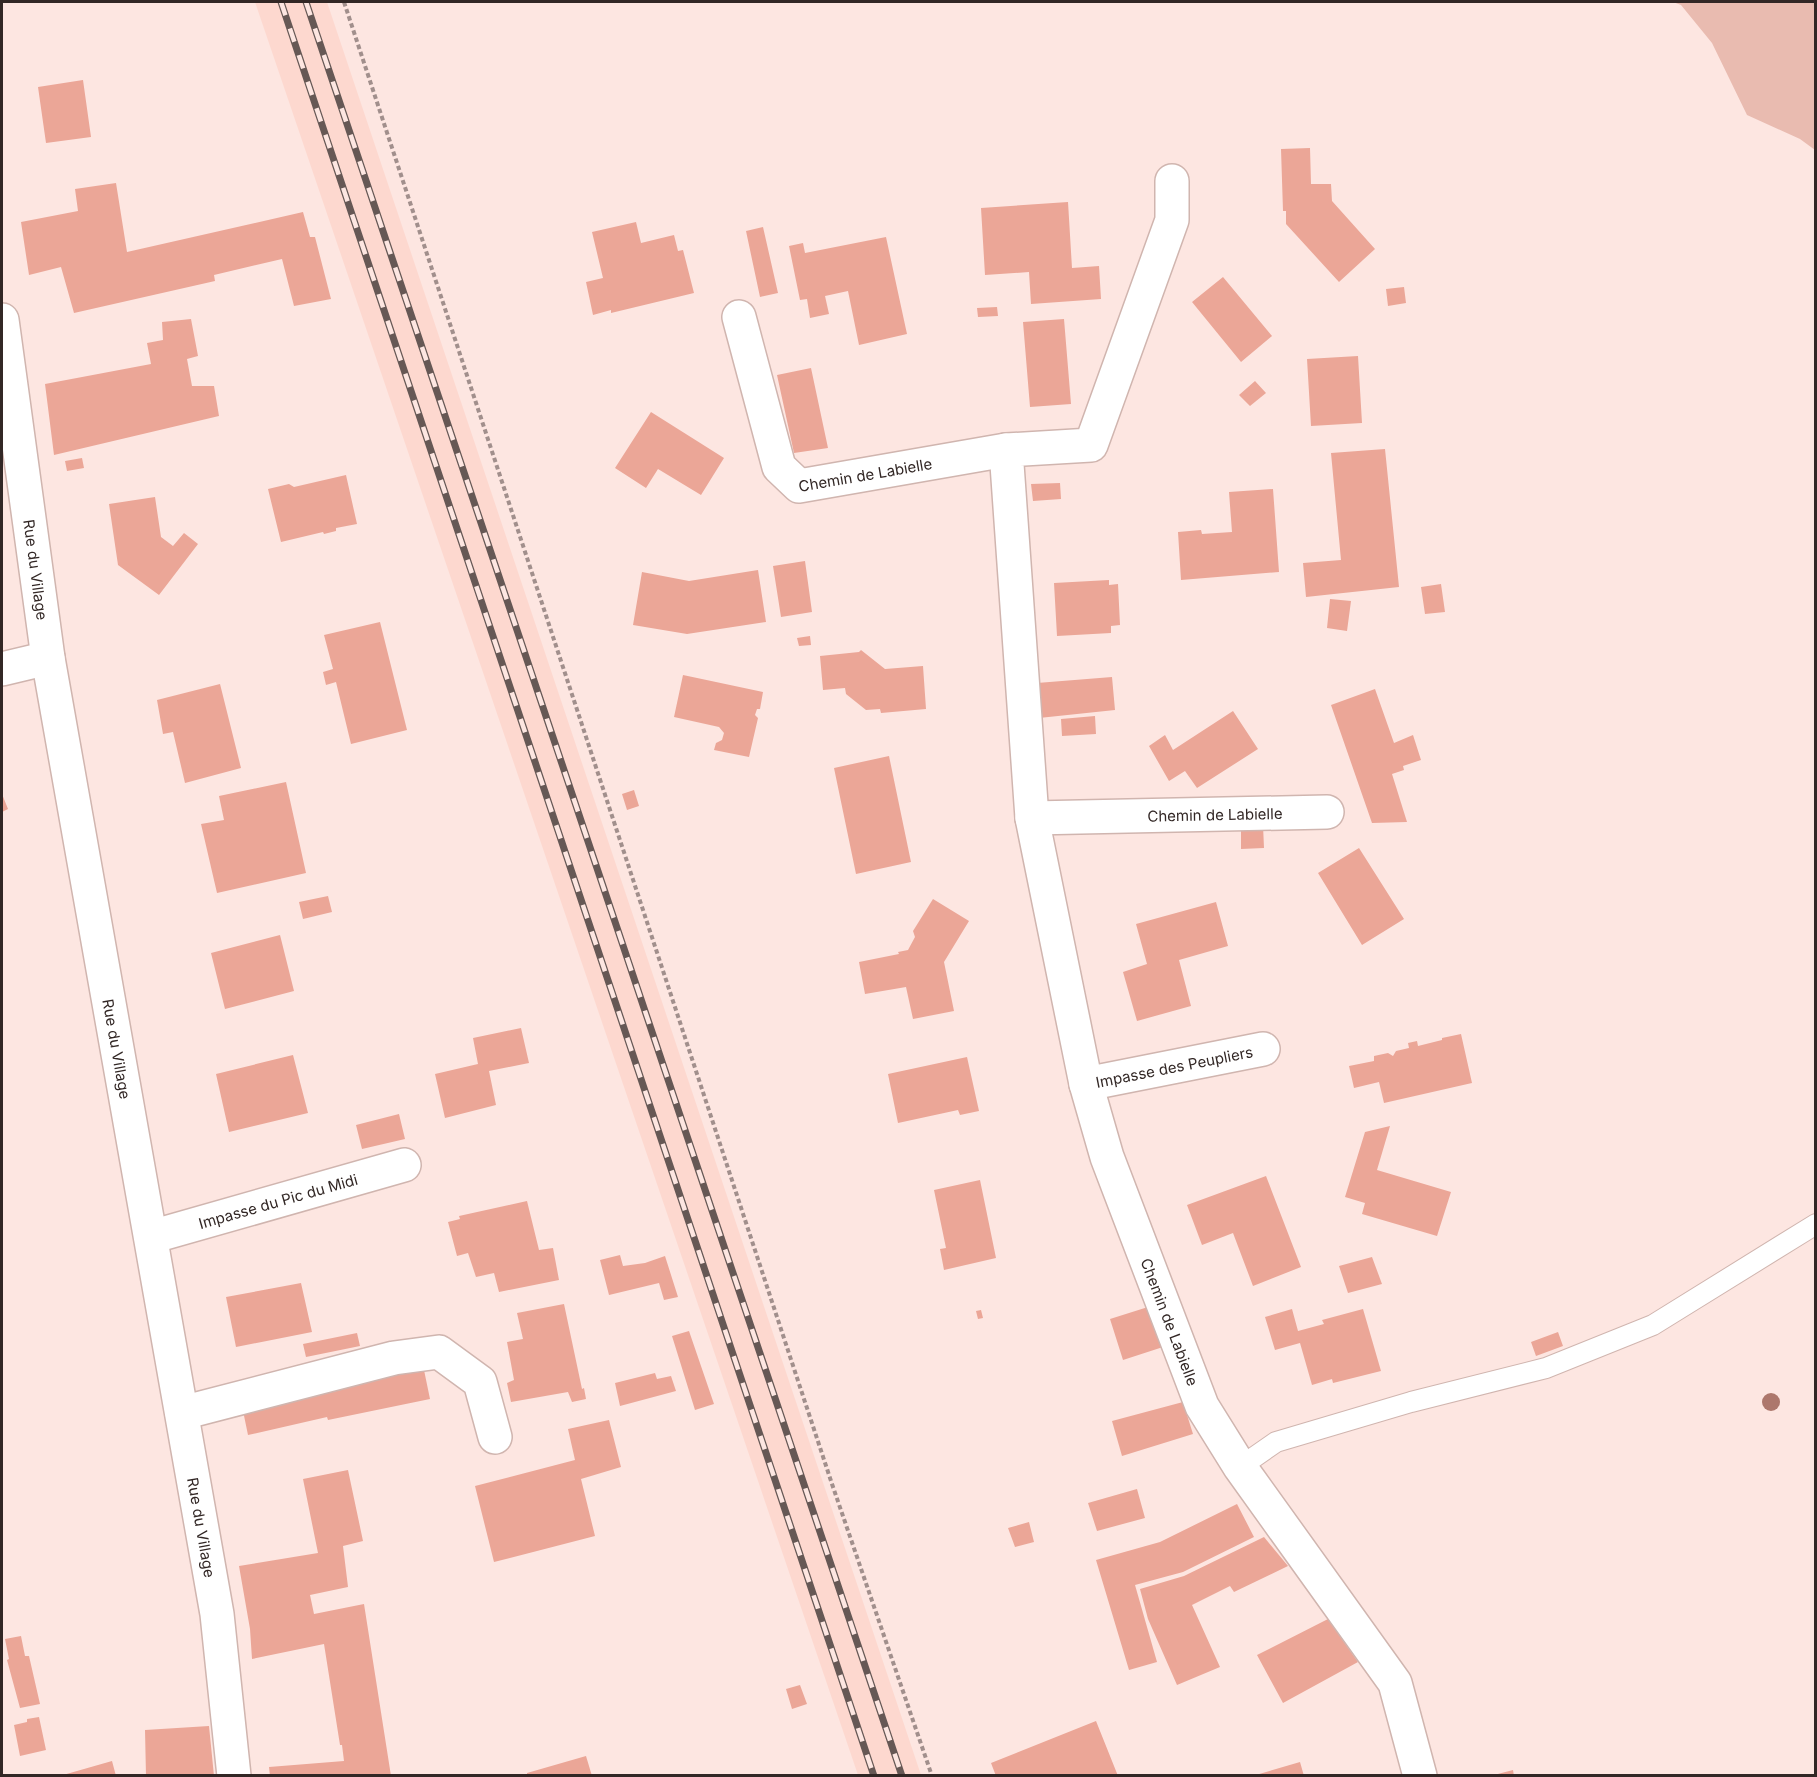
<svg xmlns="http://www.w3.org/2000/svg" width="1817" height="1777" viewBox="0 0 1817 1777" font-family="Inter,sans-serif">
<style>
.built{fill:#fdd8cf}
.green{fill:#e9bbb0}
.building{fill:#eba697}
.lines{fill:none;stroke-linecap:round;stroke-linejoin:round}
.lane-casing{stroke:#d0b5af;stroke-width:22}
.street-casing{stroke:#d0b5af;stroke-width:36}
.secondary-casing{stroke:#d0b5af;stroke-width:36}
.path{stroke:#a18f8c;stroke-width:4;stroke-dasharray:4.5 3;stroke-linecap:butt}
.lane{stroke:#fff;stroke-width:20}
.street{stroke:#fff;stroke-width:33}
.secondary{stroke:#fff;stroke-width:33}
.rail-casing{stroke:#665855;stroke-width:7}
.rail{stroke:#fde6e1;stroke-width:4.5;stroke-dasharray:14;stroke-linecap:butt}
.tree{fill:#ad776c}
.labels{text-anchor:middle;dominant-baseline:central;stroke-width:4.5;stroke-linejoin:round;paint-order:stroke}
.street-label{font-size:15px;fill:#322725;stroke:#fde6e1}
</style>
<rect width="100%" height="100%" fill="#fde6e1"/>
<path class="built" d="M255,2h72l594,1773h-63z"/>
<path class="green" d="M1673,2h142v148l-15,-11 -53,-24 -35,-72 -31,-38z"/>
<path class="building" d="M83,80l8,57 -45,6 -8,-56z
M1310,148l1,36h20l1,17 43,48 -36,33 -53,-58v-13h-3l-2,-62z
M116,183l11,69 176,-40 7,25h5l16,62 -37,7 -12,-47 -68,16 1,6 -141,32 -13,-46 -32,8 -8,-53 57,-11 -3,-22z
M1068,202l4,66 27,-2 2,33 -70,5 -2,-32 -44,3 -4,-67z
M636,222l5,21 33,-8 4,16 5,-1 11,43 -83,20v-3l-18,5 -7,-33 17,-4 -11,-46z
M763,227l15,66 -18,4 -14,-66z
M886,237l21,97 -48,11 -11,-54 -23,5 4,18 -19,4 -3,-19 -7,1 -11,-54 14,-3 2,10z
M1223,277l49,59 -31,26 -49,-60z
M1404,287l2,16 -18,3 -2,-17z
M997,307l1,9 -20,1 -1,-9z
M191,319l7,37 -11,3 5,27h22l5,30 -165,39 -9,-71 106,-20 -4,-21 16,-3 -1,-18z
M1064,319l7,85 -41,3 -7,-85z
M1358,356l4,67 -51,3 -4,-67z
M811,368l17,80 -34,5 -17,-78z
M1255,381l11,12 -16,13 -11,-11z
M651,412l73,46 -23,37 -43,-26 -12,19 -31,-20z
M1385,449l14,138 -93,10 -3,-34 38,-3 -10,-107z
M82,458l2,10 -17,3 -2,-10z
M346,475l11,49 -21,4v3l-12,3 -1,-2 -42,10 -13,-53 21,-5 5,3z
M1060,483l1,16 -28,2 -2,-17z
M1273,489l6,83 -98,8 -3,-48 23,-2 1,4 30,-2 -3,-40z
M155,497l6,40 12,9 11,-13 14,11 -39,51 -41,-30 -9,-61z
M805,561l7,51 -31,5 -8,-51z
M758,570l8,52 -79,12 -54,-9 9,-53 47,9z
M1109,580v5l9,-1 2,41 -9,1v7l-54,3 -3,-53z
M1441,584l4,28 -20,2 -4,-27z
M1330,599l21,2 -4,30 -20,-3z
M380,622l27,108 -56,14 -15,-62 -10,3 -3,-13 10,-3 -9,-34z
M810,636l1,9 -12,1 -2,-8z
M861,650l24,19 38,-3 3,43 -45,4 -1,-4 -14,1 -20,-16 -1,-6 -22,2 -3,-34 39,-4z
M683,675l80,17 -3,17h-3l-2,6 3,3 -9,39 -35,-7 2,-7 6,-3 2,-7 -5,-6 -45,-10z
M1112,677l3,33 -76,8 -2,-35z
M220,684l21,84 -56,15 -12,-51 -10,2 -6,-34z
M1375,689l19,54 19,-8 8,25 -18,6 1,4 -12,4 15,48 -35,1 -41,-118z
M1233,711l25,38 -61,39 -12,-17 -16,10 -20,-35 16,-11 8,15z
M1095,716l1,18 -34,2 -1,-17z
M889,756l22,106 -55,12 -22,-106z
M286,782l20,91 -89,20 -16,-69 23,-4 -5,-24z
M634,790l5,16 -12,4 -5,-16z
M2,794l6,15 -6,3z
M1263,825l1,23 -23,1v-23z
M1359,848l45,71 -42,26 -44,-72z
M328,896l4,16 -29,7 -4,-17z
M933,899l36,22 -25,41 10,49 -41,8 -7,-32 -41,7 -6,-32 40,-8 -1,-2 10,-2 7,-13 -2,-6z
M1216,902l12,44 -49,14 12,46 -54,15 -14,-49 24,-8 -11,-40z
M280,935l14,56 -69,18 -14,-56z
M521,1028l8,35 -40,8 7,34 -51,13 -10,-44 43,-10 -5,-26z
M1461,1034l11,49 -88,20 -5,-21 -25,6 -5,-22 25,-5v-5l14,-3 5,3 3,-5 13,-3 -1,-5 9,-2 1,5 24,-6v-2z
M293,1055l15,58 -79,19 -13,-58z
M967,1057l12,54 -19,4 -2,-5 -60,13 -10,-49z
M399,1114l6,25 -43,10 -6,-24z
M1390,1126l-13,44 74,22 -14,44 -75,-22 3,-11 -20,-6 20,-65z
M1266,1176l35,91 -48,19 -20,-53 -31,12 -15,-40z
M980,1180l16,78 -52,12 -4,-21 6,-1 -12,-58z
M527,1201l12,49 14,-2 6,32 -60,12 -5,-19 -18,4 -8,-24 -11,3 -9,-34 12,-3 -1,-3z
M620,1255l3,11 22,-3 20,-7 13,41 -14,3 -5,-17 -50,12 -9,-35z
M1372,1257l10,27 -34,9 -9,-27z
M301,1283l11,49 -76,15 -10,-50z
M564,1304l18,85 2,-1 2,11 -14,3 -4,-10 -57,10 -4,-19 7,-3 -7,-38 16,-3 -6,-26z
M1148,1307l15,40 -40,13 -13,-41z
M1292,1309l6,22 26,-7 -2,-4 41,-11 18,62 -48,12 -1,-4 -20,6 -12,-42 -25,7 -10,-33z
M981,1310l2,8 -5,1 -2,-8z
M689,1331l25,73 -19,6 -23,-74z
M1558,1332l5,14 -27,10 -5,-14z
M357,1333l3,13 -54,11 -3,-13z
M424,1370l6,29 -102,21 -1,-3 -79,18 -6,-29 161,-34v2z
M655,1373l2,6 14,-3 5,15 -56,15 -5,-23z
M1183,1402l10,32 -71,22 -10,-35z
M609,1420l12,47 -40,12 14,57 -101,26 -19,-76 100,-26 -7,-31z
M348,1470l15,71 -20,5 5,41 -38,8 4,19 50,-10 27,172h-121l-1,-9 75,-6 -2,-16h-2l-16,-101 -72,15 -2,-30 -11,-63 79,-13 -15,-74z
M1137,1489l8,29 -48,13 -9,-28z
M1237,1504l17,33 -71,35 -48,13 22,77 -28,8 -33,-110 64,-18z
M1029,1522l5,20 -19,5 -7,-19z
M1264,1537l24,29 -54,26 -4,-6 -38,19 28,62 -43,18 -29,-66 -8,-30 44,-13z
M1328,1619l30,43 -75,41 -26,-48z
M21,1636l4,20h4l11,48 -20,4 -13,-48 2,-1 -4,-20z
M800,1685l7,19 -15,5 -6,-20z
M39,1717l7,33 -26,6 -6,-31 13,-3v-3z
M1096,1721l22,55h-122l-5,-13z
M209,1726l5,50h-68l-1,-46z
M586,1756l6,20h-65v-3z
M112,1761l4,15h-53v-1z
M1300,1762l4,14h-48v-1z
M1513,1770l1,6h-20v-1z"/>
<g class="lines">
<g class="lane-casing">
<path id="lane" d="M1240,1467l36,-25 135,-40 135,-34 107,-43 163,-101"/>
</g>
<g class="street-casing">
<g id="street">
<path id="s1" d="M1172,181v39l-81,225 -85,5 26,368 54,266 21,73 95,249 38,61 155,216 25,93"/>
<path id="s2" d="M739,317l40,150 20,19 207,-36"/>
<path d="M2,669l46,-11"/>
<path id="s3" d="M1032,818l295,-6"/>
<path id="s4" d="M1086,1084l177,-35"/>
<path id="s5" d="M151,1237l253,-72"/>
<path d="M182,1413l212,-55 45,-6 41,30 15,55"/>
</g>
</g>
<g class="secondary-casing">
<g id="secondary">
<path id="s6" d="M2,320l46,338 169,956 17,162"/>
</g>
</g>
<path class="path" d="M344,2l488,1482 100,292"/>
<use href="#lane" class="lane"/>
<use href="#street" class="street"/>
<use href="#secondary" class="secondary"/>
<g class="rail-casing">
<path id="rail" d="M281,2l593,1774
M306,2l596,1774"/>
</g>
<use href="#rail" class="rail"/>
</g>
<circle class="tree" cx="1771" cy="1402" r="9"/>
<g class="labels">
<g class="street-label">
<text stroke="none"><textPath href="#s2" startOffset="250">Chemin de Labielle</textPath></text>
<text stroke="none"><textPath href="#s6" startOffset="252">Rue du Village</textPath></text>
<text stroke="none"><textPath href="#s3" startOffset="183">Chemin de Labielle</textPath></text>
<text stroke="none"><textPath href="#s6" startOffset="738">Rue du Village</textPath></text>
<text stroke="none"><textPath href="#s4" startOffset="90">Impasse des Peupliers</textPath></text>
<text stroke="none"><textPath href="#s5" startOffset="132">Impasse du Pic du Midi</textPath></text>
<text stroke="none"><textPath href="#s1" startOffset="1256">Chemin de Labielle</textPath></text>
<text stroke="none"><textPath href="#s6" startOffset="1224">Rue du Village</textPath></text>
</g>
</g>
<rect width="1817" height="1777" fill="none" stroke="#322725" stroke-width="6"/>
</svg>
